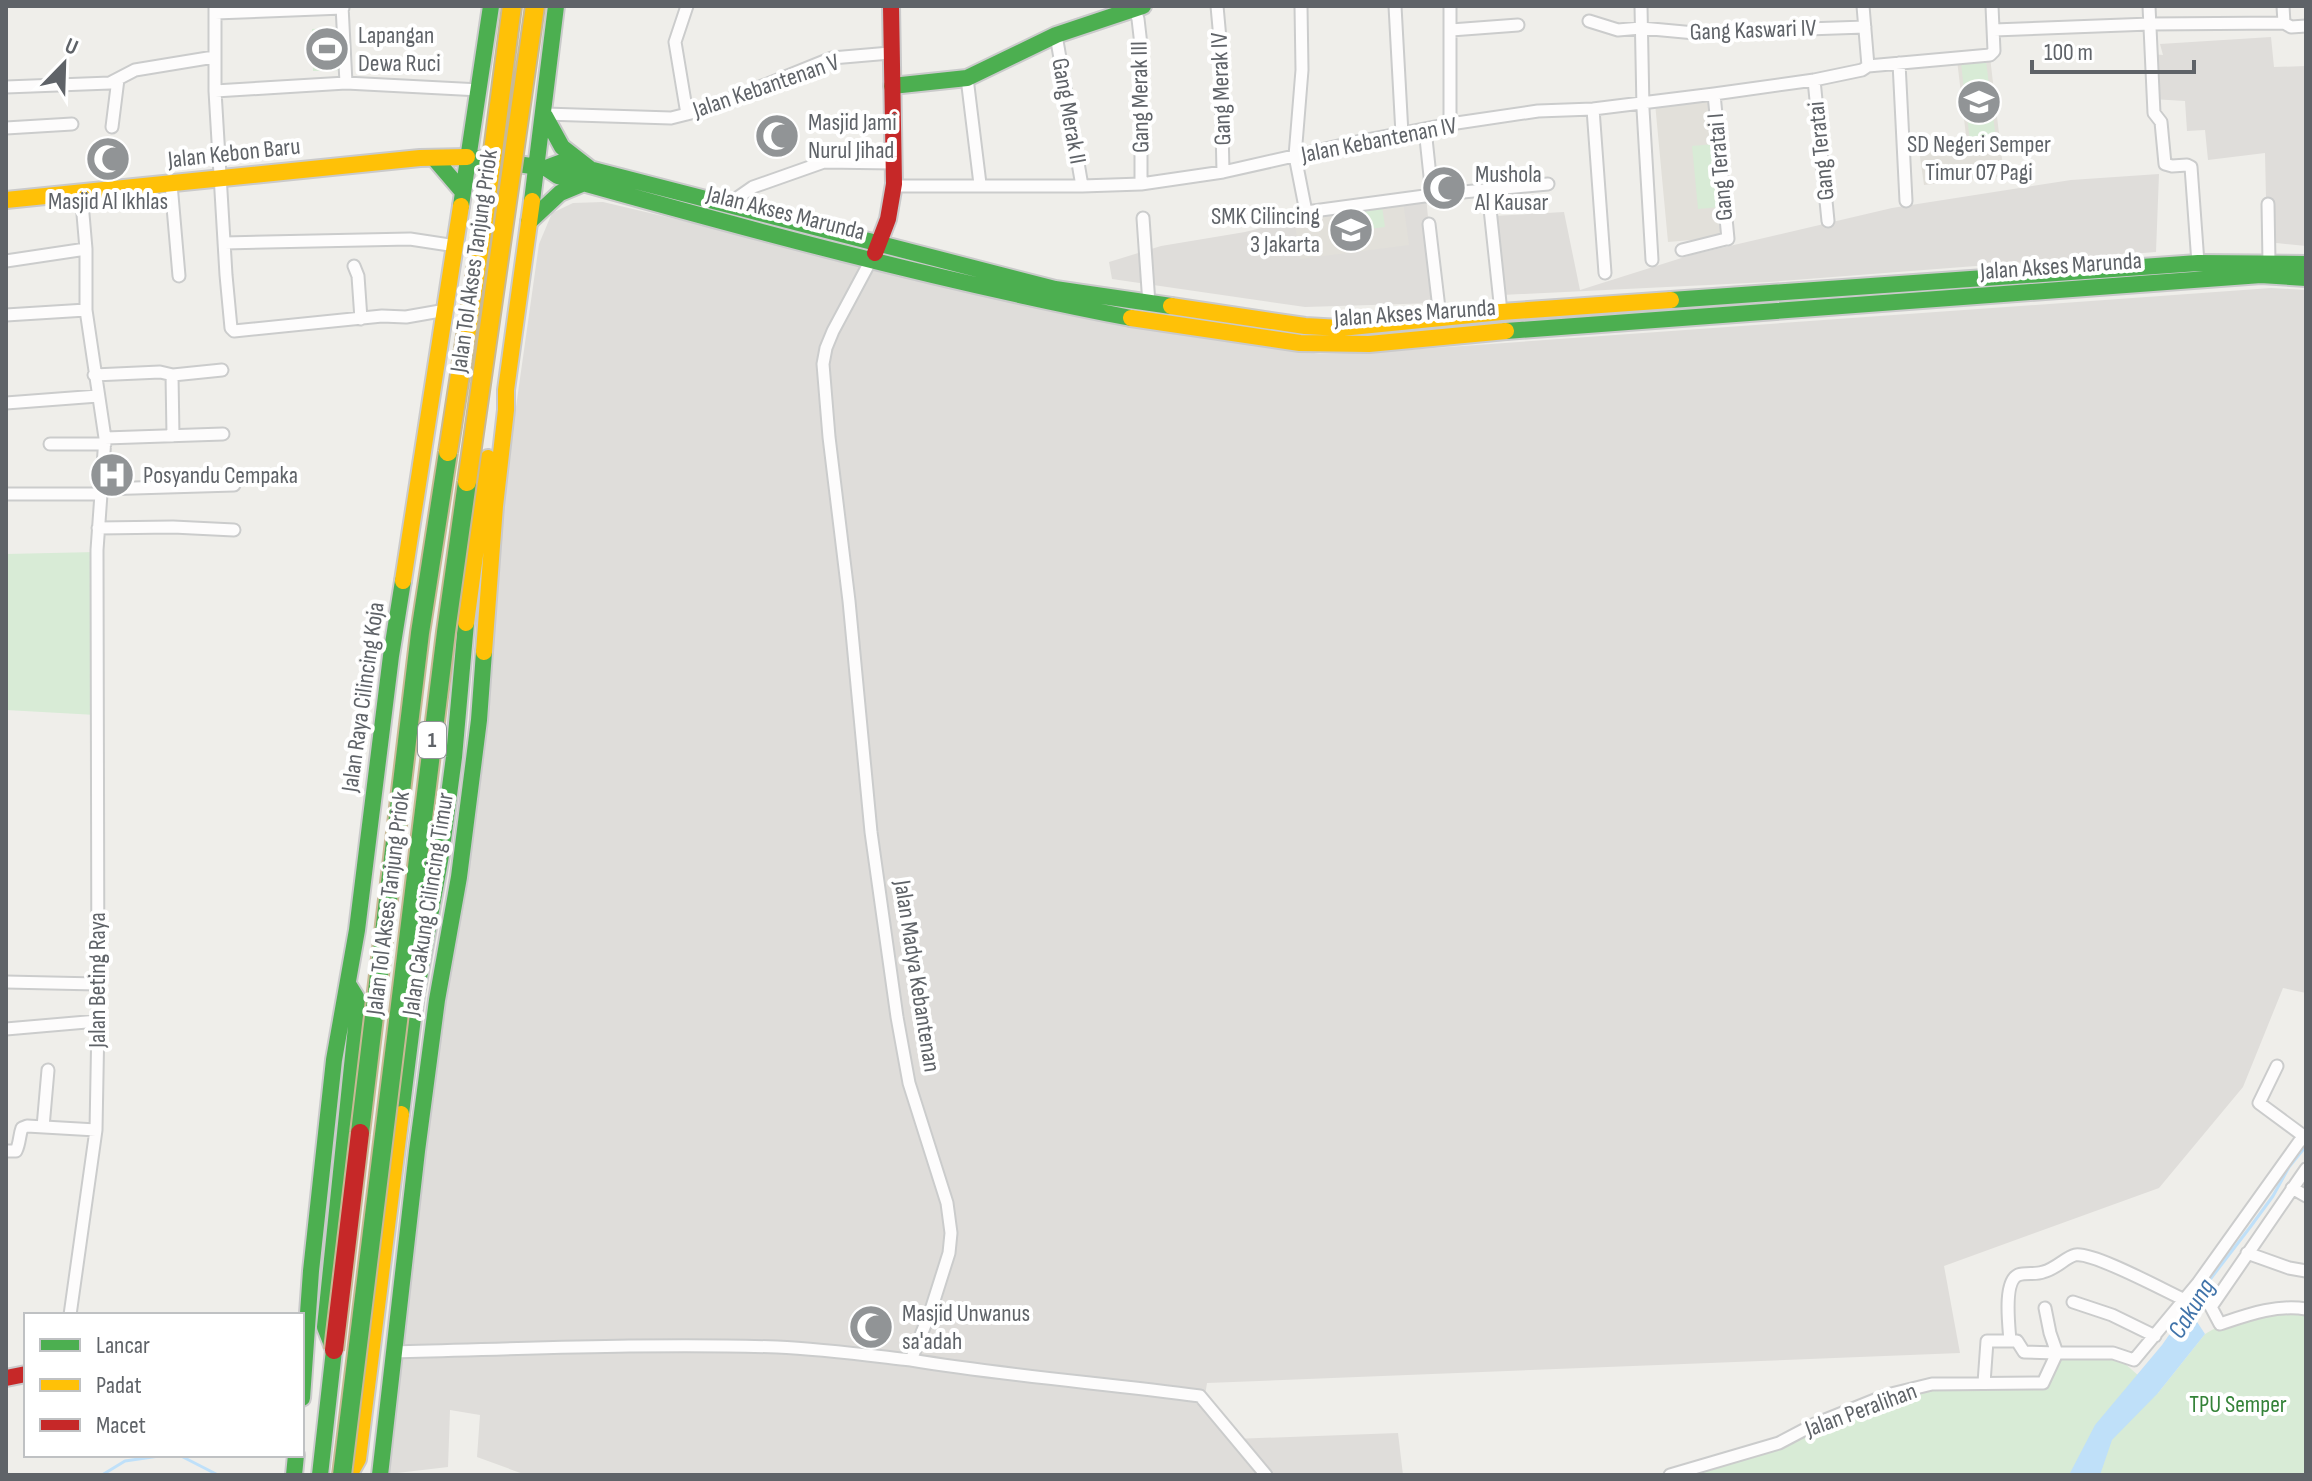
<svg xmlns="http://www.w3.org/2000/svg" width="2312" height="1481" viewBox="0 0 2312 1481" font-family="'Sofia Sans Condensed',sans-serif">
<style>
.industrial{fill:#dfddda}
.education{fill:#e2e0da}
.green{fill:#d8ebd6}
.water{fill:#bfe0f9}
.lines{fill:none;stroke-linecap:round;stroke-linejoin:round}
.stream{stroke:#bfe0f9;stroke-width:3}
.street-casing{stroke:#cbcccc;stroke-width:15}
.fast-casing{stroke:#cacacb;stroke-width:20}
.slow-casing{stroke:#cacacb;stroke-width:20}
.jam-casing{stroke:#cacacb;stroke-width:20}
.street{stroke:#fdfcfc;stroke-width:11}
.fast{stroke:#4caf50;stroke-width:16}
.slow{stroke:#ffc107;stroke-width:16}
.jam{stroke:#c62828;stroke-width:16}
.fast-bridge-casing{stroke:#c8b996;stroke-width:22;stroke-linecap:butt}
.slow-bridge-casing{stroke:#c8b996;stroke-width:22;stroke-linecap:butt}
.jam-bridge-casing{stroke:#c8b996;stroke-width:22;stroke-linecap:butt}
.fast-bridge{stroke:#4caf50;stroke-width:18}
.slow-bridge{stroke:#ffc107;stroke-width:18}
.jam-bridge{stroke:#c62828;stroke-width:18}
.labels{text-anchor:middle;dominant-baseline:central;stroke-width:8;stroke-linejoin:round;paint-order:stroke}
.shield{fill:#fff;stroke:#8f9295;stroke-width:2}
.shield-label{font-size:22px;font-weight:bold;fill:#5f6368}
.street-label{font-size:24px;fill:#5f6368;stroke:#fff}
.poi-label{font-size:24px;fill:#5f6368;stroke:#fff;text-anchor:start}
.park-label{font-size:24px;fill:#348238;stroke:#fff}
.water-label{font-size:26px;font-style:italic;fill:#4174aa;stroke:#fff}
</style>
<rect width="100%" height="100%" fill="#efeeea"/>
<path class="industrial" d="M2271,37l3,30 32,-1v180l-39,-4 -2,-89 -57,7 -3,-30 -18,1 -2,-30 -33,-2 -1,-45 12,1 -3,-11z
M2159,174l-3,78 -387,30 -267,13 -9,-79 71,-4 16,78 111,-35 201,-47 179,-28z
M1426,196l10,107 -131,4 -193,-28 -3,-17 52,-16 84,-14 117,-29z
M603,202l498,117 219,35 58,-2 893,-64 35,2v703l-23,-5 -40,99 -84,101 -215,78 16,87 -753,30 -3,19 29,37 165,-6 5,42h-877l-49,-18 3,-42 -30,-5 -2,57 -68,8 22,-261 137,-970 13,-31 21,-10z"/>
<path class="education" d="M1990,57l14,119 -80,9 -5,-35 48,-6 -10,-84z
M1712,97l14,140 -58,5 -13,-139z
M1403,201l6,44 -109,14 -6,-43z"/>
<path class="green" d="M342,28l1,42 -30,1 -1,-42z
M1986,61l11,86 -26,3 -10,-87z
M1714,144l6,63 -22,2 -6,-63z
M1382,206l3,21 -38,5 -4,-20z
M96,552v163l-90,-5v-156z
M2306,1309v166h-636l109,-32 36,-19 117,-40 111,-1 14,-30h56l45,40 47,-59 21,-12z"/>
<path class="water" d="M2188,1308l17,26 -47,59 -46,47 -12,35h-31l26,-50 67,-80z"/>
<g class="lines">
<path class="stream" d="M2190,1317l12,-27 49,-64 22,-30 16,-29 17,-21
M179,1455l39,20
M102,1475l23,-14 41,-6"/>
<g class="street-casing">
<path id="street" d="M215,6v85l11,184 5,53 3,3 148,-15 24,1 40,-7
M342,6l4,77
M687,6l-12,36 12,72
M1217,6l3,33 3,133
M1301,6l1,64 -7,86 11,56 126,-17 116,-11
M1395,6l7,128
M1450,6v118
M1641,6l2,103 9,151
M2149,6l5,107 7,9 4,42 7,2 15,-1 4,2 7,96
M2283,6l1,17
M1135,10l3,9 3,26v139
M215,13l128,-5
M1589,21l29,9 23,-2 54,5 170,-6
M1451,30l67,-5
M1994,30l156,-6 134,-1 7,4 15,-1
M1056,35l26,151
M1899,63l7,138
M1868,66l122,-11 4,-4 -2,-45
M967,78l13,106
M1814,80l14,141
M6,87l104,-4 25,-13 79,-13
M215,91l131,-8 134,7
M1714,94l14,145
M1593,109l12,164
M545,114l126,4 32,-8 129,-52 58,-5
M112,127l6,-48
M6,128l66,-4
M1425,129l7,66
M171,184l8,92
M895,186h187l59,-2 82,-12 133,-30 94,-18 88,-13 55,-2 121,-15 100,-14 48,-10 6,-4 -5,-60
M1488,190l13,122
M730,203l23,-16 71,-25 70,1
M2268,204l1,58
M1143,218l6,86
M1429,224l11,93
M224,243l186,-4 46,7
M1682,250l44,-11
M6,261l80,-12
M354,266l4,10 3,43
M6,315l80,-5
M94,375l66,-3 13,3 49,-5
M172,375l1,61
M6,403l92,-7
M105,438l118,-4
M50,444h55
M101,489l133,-4
M6,494h95
M98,528l75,-1 61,3
M6,982l91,2
M6,1029l92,-8
M2277,1066l-18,37 46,34
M43,1127l5,-57
M6,1151h10c4,-8 3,-15 6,-23l5,-2 69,4
M2306,1169l-95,138 9,17c27,-9 57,-20 86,-15
M2292,1188l14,8
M2247,1253l42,15 17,3
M2073,1302l39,13 43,21
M70,1315l26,-185 2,-109 -1,-471 8,-112 -19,-128v-61l-5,-58
M2010,1341c-1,-15 -7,-59 8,-66 8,-3 17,0 25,-3 13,-3 23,-15 32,-17 17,-4 90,36 110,45
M393,1352c128,-3 256,-9 384,-5 45,2 90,8 134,13l20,-50 18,-57 2,-20 -4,-30 -38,-120 -12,-66 -26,-185 -22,-231 -20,-164 -6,-73 3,-16 7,-17 38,-71
M911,1360c96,16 192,23 289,36l66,79
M1984,1383l3,-42h30l7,11 33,1 -7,-20 -5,-25
M1670,1475l109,-32 36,-19 72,-29 45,-11 111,-1 14,-30h56l21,7 64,-77 101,-141 7,-6"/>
</g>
<g class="fast-casing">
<path id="fast" d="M892,86l75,-8 89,-43 87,-29
M545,116l17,31 27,21
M467,157l79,11 12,8c189,53 380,105 573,142
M434,158l29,34
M546,168l16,-6 493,127 116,17
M532,201l24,-195
M461,206l30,-200
M529,222l31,-29 24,-10
M1671,300l527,-37 108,1
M1506,331l755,-56 45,3
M401,1114l15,-120 25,-139 13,-98 12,-134
M302,1398l9,-127 23,-211 23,-130 34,-274 12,-75
M294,1475l2,-20
M320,1475l14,-125 -9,-23 33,-319 -2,-11 -8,-13
M380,1475l37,-324 20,-151 22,-123 20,-157 5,-68"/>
</g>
<g class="slow-casing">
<path id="slow" d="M6,200l414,-42 47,-1
M1171,306l134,20 36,2 160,-16 170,-12
M1131,318l169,25 69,1 137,-13
M403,581l58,-375
M466,623l22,-165
M484,652l11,-146 11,-96v-20l26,-189
M349,1475l9,-16 43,-345"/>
</g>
<g class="jam-casing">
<path id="jam" d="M875,253l13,-34 6,-35 -3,-178
M6,1378l20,-4"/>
</g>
<use href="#street" class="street"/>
<use href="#fast" class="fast"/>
<use href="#slow" class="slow"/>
<use href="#jam" class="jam"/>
<g class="fast-bridge-casing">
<path id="fast-bridge" d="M360,1133l60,-500 28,-181
M342,1475l104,-843 21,-150"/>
</g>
<g class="slow-bridge-casing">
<path id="slow-bridge" d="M448,452l36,-232 28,-214
M467,482l68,-476"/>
</g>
<g class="jam-bridge-casing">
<path id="jam-bridge" d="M334,1350l26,-217"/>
</g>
<use href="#fast-bridge" class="fast-bridge"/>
<use href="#slow-bridge" class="slow-bridge"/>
<use href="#jam-bridge" class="jam-bridge"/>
</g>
<defs>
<g id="stadium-disc" transform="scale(2.3)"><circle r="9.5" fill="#919496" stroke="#fff"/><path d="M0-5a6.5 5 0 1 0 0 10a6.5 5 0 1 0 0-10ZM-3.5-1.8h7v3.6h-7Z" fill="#fff"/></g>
<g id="school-disc" transform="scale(2.3)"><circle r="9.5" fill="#919496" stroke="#fff"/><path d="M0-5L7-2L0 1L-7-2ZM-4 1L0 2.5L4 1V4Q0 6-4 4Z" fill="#fff"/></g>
<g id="mosque-disc" transform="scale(2.3)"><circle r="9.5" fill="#919496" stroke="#fff"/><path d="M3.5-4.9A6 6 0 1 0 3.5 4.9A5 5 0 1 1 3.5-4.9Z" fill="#fff"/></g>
<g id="hospital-disc" transform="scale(2.3)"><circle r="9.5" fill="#919496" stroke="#fff"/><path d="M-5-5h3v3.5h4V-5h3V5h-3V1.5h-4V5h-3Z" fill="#fff"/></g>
</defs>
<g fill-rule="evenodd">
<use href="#stadium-disc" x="327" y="49"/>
<use href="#school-disc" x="1979" y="102"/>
<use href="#mosque-disc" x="777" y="136"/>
<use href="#mosque-disc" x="108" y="159"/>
<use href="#mosque-disc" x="1444" y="188"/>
<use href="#school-disc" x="1351" y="230"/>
<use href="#hospital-disc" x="112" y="475"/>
<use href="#mosque-disc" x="871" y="1327"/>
</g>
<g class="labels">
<rect class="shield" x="418" y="722" width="28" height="36" rx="6"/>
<g class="shield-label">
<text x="432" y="740">1</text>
</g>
<g class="street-label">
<text transform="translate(1753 30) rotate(-2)">Gang Kaswari IV</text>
<text transform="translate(766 86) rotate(-19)">Jalan Kebantenan V</text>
<text transform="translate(1221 89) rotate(-92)">Gang Merak IV</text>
<text transform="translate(1140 97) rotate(-91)">Gang Merak III</text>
<text transform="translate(1069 111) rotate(80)">Gang Merak II</text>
<text transform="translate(1379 140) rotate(-11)">Jalan Kebantenan IV</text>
<text transform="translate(1821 151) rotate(-96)">Gang Teratai</text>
<text transform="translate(234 153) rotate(-6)">Jalan Kebon Baru</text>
<text transform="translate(1720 167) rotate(-95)">Gang Teratai I</text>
<text transform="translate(786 213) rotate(14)">Jalan Akses Marunda</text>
<text transform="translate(474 261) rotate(-82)">Jalan Tol Akses Tanjung Priok</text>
<text transform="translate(2061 266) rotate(-4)">Jalan Akses Marunda</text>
<text transform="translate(1415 313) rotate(-4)">Jalan Akses Marunda</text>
<text transform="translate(363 697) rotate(-82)">Jalan Raya Cilincing Koja</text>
<text transform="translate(388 903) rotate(-83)">Jalan Tol Akses Tanjung Priok</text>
<text transform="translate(428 904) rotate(-81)">Jalan Cakung Cilincing Timur</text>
<text transform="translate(917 976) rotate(81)">Jalan Madya Kebantenan</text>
<text transform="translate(97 980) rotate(-90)">Jalan Beting Raya</text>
<text transform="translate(1861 1410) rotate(-20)">Jalan Peralihan</text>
</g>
<g class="poi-label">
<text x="358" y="35">Lapangan<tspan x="358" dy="28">Dewa Ruci</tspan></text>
<text x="808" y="122">Masjid Jami<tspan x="808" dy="28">Nurul Jihad</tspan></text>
<text x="1979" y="144" text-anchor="middle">SD Negeri Semper<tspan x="1979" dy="28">Timur 07 Pagi</tspan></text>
<text x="1475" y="174">Mushola<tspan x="1475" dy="28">Al Kausar</tspan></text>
<text x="108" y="201" text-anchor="middle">Masjid Al Ikhlas</text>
<text x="1320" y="216" text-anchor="end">SMK Cilincing<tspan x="1320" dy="28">3 Jakarta</tspan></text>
<text x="143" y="475">Posyandu Cempaka</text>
<text x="902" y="1313">Masjid Unwanus<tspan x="902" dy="28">sa'adah</tspan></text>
</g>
<g class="park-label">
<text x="2238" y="1404">TPU Semper</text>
</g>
<g class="water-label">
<text transform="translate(2192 1309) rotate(-58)">Cakung</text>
</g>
</g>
<rect width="2312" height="1481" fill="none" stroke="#5f6368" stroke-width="16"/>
<rect x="24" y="1313" width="280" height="144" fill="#ffffff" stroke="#bfc1c3" stroke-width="2"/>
<rect x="40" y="1339" width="40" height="12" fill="#4caf50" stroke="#bfc1c3" stroke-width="2"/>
<text x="96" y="1353" font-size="24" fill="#5f6368">Lancar</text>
<rect x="40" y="1379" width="40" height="12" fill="#ffc107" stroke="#bfc1c3" stroke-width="2"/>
<text x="96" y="1393" font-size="24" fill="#5f6368">Padat</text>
<rect x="40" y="1419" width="40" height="12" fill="#c62828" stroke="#bfc1c3" stroke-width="2"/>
<text x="96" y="1433" font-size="24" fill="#5f6368">Macet</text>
<g transform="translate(64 64) rotate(23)" stroke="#ffffff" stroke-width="6" paint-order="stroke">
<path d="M0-6L14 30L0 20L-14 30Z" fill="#5f6368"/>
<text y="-12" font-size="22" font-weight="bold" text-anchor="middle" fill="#5f6368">U</text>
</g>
<path d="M2032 60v12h162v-12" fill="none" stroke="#5f6368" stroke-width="4"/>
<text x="2044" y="60" font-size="24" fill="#5f6368" stroke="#ffffff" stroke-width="6" paint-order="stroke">100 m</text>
</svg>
